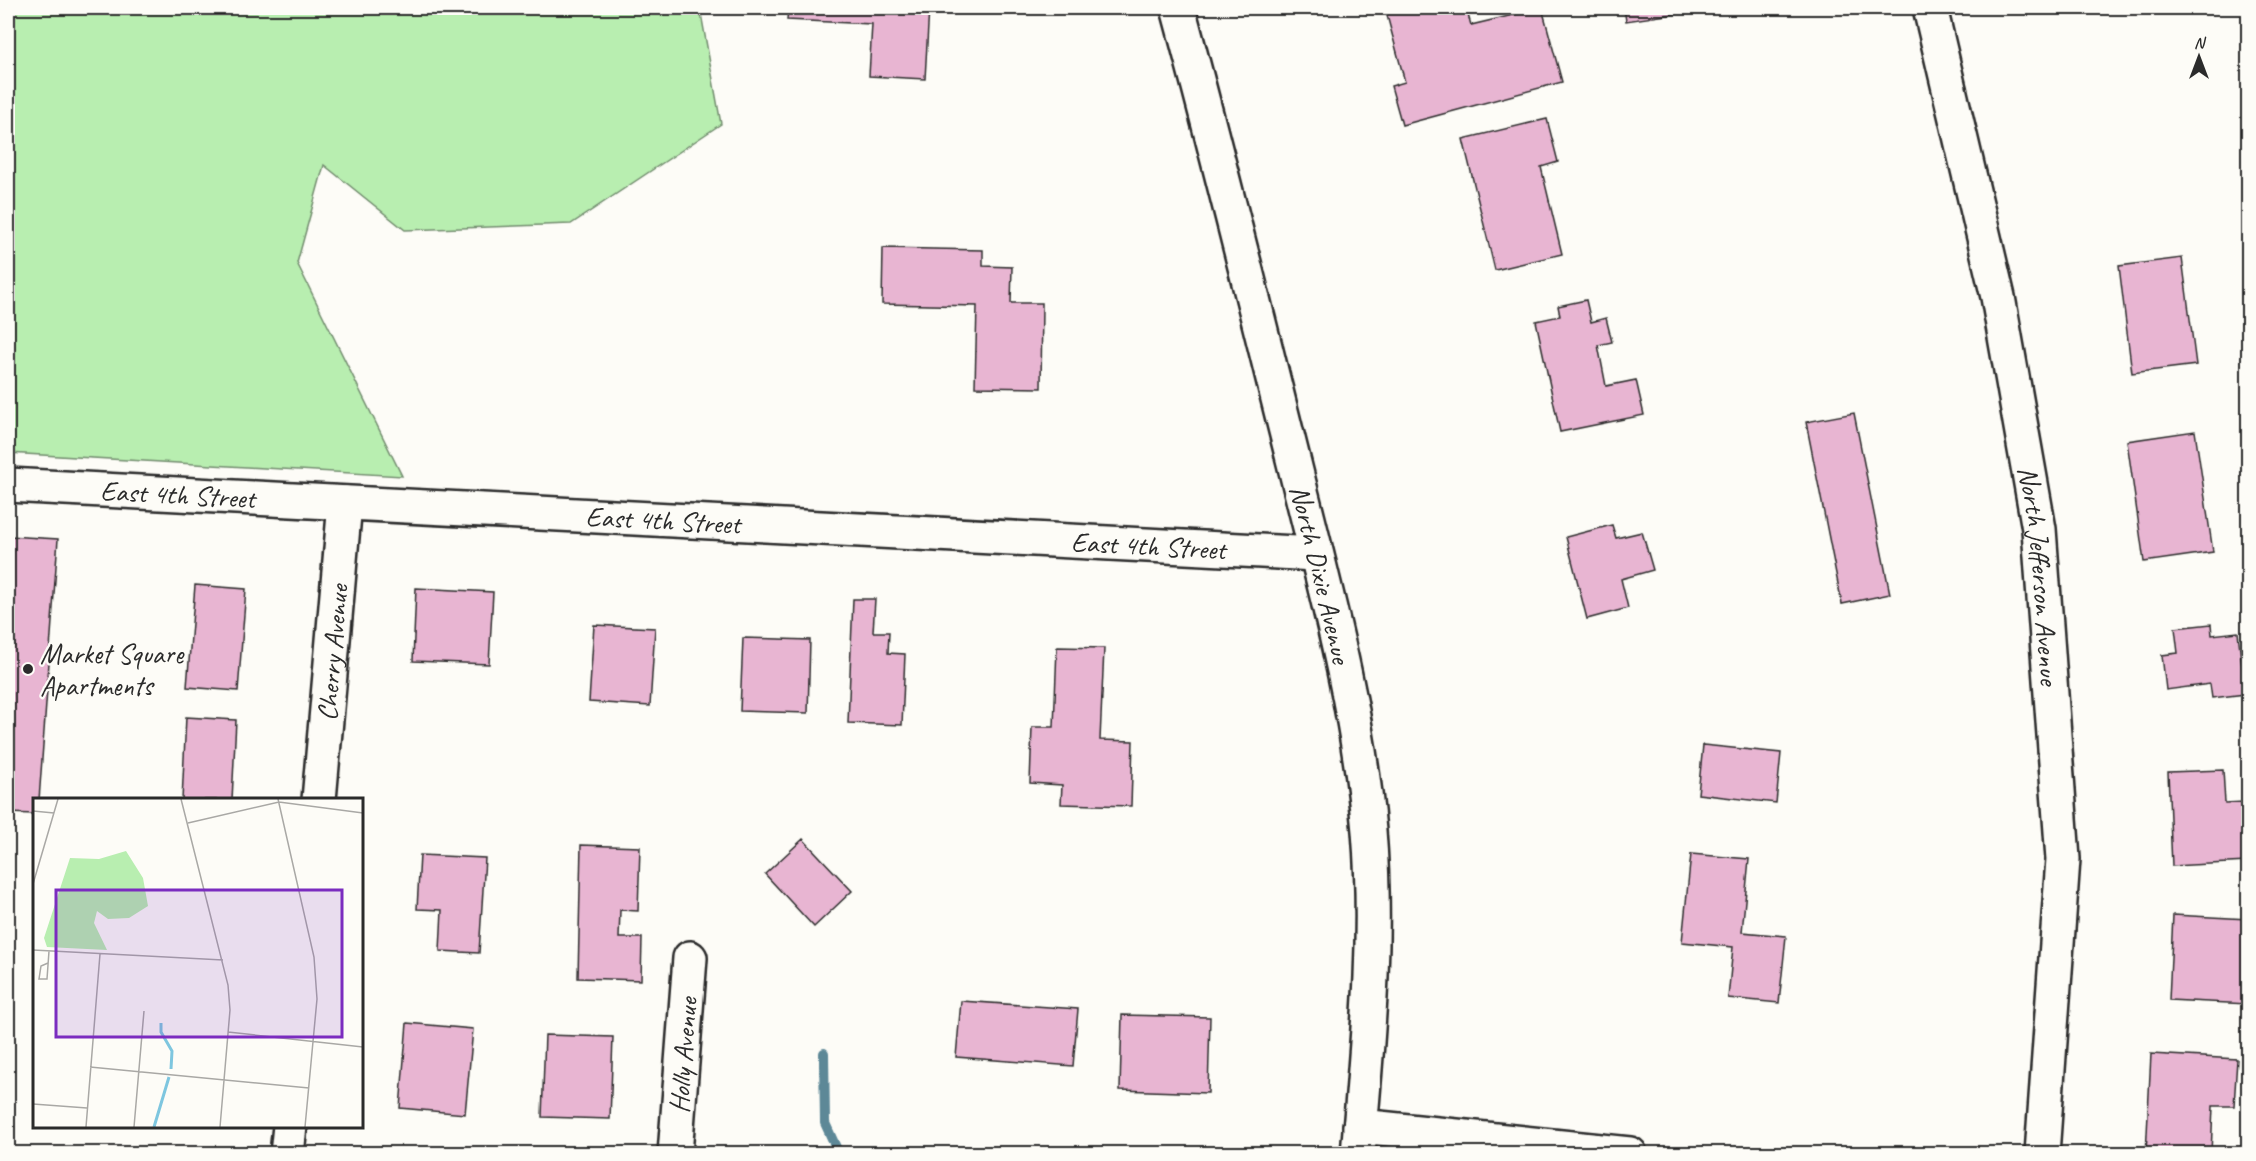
<svg xmlns="http://www.w3.org/2000/svg" width="2256" height="1161" viewBox="0 0 2256 1161" font-family="Caveat,sans-serif">
<style>
.green{fill:#b8eeb0;stroke:#728c6e;stroke-width:1.5}
.lines{fill:none;stroke-linecap:round;stroke-linejoin:round}
.stream{stroke:#5d8897;stroke-width:10}
.building{fill:#e8b5d2;stroke:#2b2b2b;stroke-width:1.5}
.street-casing{stroke:#2b2b2b;stroke-width:38}
.secondary-casing{stroke:#2b2b2b;stroke-width:38}
.street{stroke:#fdfcf7;stroke-width:33}
.secondary{stroke:#fdfcf7;stroke-width:33}
.poi-dot{fill:#2b2b2b;stroke:#fdfcf7;stroke-width:2}
.labels{text-anchor:middle;dominant-baseline:central;stroke-width:4.5;stroke-linejoin:round;paint-order:stroke}
.street-label{font-size:28px;fill:#2b2b2b;stroke:#fdfcf7}
.poi-label{font-size:28px;fill:#2b2b2b;stroke:#fdfcf7;text-anchor:start}
.inset-river{fill:none;stroke:#7ec6df;stroke-width:3}
.inset-road{fill:none;stroke:#a9a8a5;stroke-width:1.5}
.view{fill:#7b2cbf;fill-opacity:0.15;stroke:#7b2cbf;stroke-width:3}
.inset-edge{fill:none;stroke:#2b2b2b;stroke-width:3}
</style>
<rect width="100%" height="100%" fill="#fdfcf7"/>
<filter id="ink" filterUnits="userSpaceOnUse"><feTurbulence type="fractalNoise" baseFrequency=".0167" numOctaves="2"/><feDisplacementMap in="SourceGraphic" scale="12" xChannelSelector="R" yChannelSelector="G"/><feConvolveMatrix kernelMatrix="1 2 1 2 8 2 1 2 1" color-interpolation-filters="sRGB"/></filter>
<g filter="url(#ink)">
<path class="green" d="M14,8h686l21,116 -150,100 -166,6 -81,-65 -27,98 105,213 -394,-23v-423z"/>
<g class="lines">
<path class="stream" d="M824,1053l1,70 14,31"/>
</g>
<path class="building" d="M788,8h141l-4,71 -56,-3 3,-52 -85,-4z
M1385,8h81l5,17 71,-17 20,74 -160,43 -11,-39 14,-4z
M1624,8h70l1,3 -69,10z
M1547,119l11,43 -17,5 21,87 -67,16 -32,-131z
M883,248l100,2v16l29,1 -1,36h31l-1,85 -66,-1 2,-81 -95,-2z
M2182,258l14,107 -64,8 -13,-107z
M1586,300l5,22 15,-4 6,24 -14,3 8,41 30,-6 8,35 -84,17 -24,-111 24,-5 -2,-10z
M1854,413l36,181 -48,10 -36,-182z
M2195,431l18,121 -69,10 -17,-121z
M1612,525l4,13 26,-6 11,38 -32,9 7,29 -41,11 -21,-82z
M8,536l50,3 -19,261h-5v14l-26,-1z
M195,585l51,4 -8,102 -51,-4z
M416,588l77,4 -4,72 -76,-3z
M853,599h22l-2,33h16l-1,21 17,1 -3,71 -54,-2z
M2211,624l1,11 26,-3 7,62 -33,4 -2,-14 -44,6 -4,-35 16,-2 -3,-25z
M594,625l61,3 -5,78 -61,-4z
M743,638l67,2 -2,73 -68,-2z
M1057,647l47,1 -4,92 33,1 -2,65 -70,-2 1,-19 -32,-2 2,-56h22z
M186,717l50,3 -4,80h-50z
M1703,745l78,8 -5,50 -78,-9z
M2223,770l2,33 19,-1 3,60 -75,4 -4,-94z
M803,839l49,52 -38,36 -49,-53z
M581,845l59,2 -2,64 -18,-1 -1,28h23l-1,42 -63,-2z
M1691,854l58,5 -7,73 44,4 -7,67 -51,-5 5,-51 -51,-5z
M420,855l65,3 -6,95 -39,-2 2,-41 -25,-1z
M2173,915l75,4v85l-79,-4z
M961,1001l117,8 -5,57 -117,-9z
M1122,1015l88,2 -2,76 -88,-3z
M407,1023l66,6 -8,85 -65,-6z
M545,1035l68,2 -3,82 -68,-2z
M2151,1054l86,5 -3,47h-21l-2,48h-65z"/>
<g class="lines">
<g class="street-casing">
<g id="street">
<path id="s1" d="M1930,8l68,289 41,232 24,330 -21,295"/>
<path id="s2" d="M8,485l1308,69"/>
<path id="s3" d="M319,800l26,-297"/>
<path d="M1360,1126l270,28"/>
<path d="M287,1154l3,-28"/>
<path id="s4" d="M675,1154l15,-196"/>
</g>
</g>
<g class="secondary-casing">
<g id="secondary">
<path id="s5" d="M1178,8c41,151 78,303 116,455 30,122 64,243 75,368 9,108 -2,215 -11,323"/>
</g>
</g>
<use href="#street" class="street"/>
<use href="#secondary" class="secondary"/>
</g>
</g>
<circle class="poi-dot" cx="28" cy="669" r="6"/>
<g class="labels">
<g class="street-label">
<text stroke="none"><textPath href="#s2" startOffset="170">East 4th Street</textPath></text>
<text stroke="none"><textPath href="#s2" startOffset="656">East 4th Street</textPath></text>
<text stroke="none"><textPath href="#s2" startOffset="1142">East 4th Street</textPath></text>
<text stroke="none"><textPath href="#s5" startOffset="584">North Dixie Avenue</textPath></text>
<text stroke="none"><textPath href="#s1" startOffset="579">North Jefferson Avenue</textPath></text>
<text stroke="none"><textPath href="#s3" startOffset="148">Cherry Avenue</textPath></text>
<text stroke="none"><textPath href="#s4" startOffset="99">Holly Avenue</textPath></text>
</g>
<g class="poi-label">
<text x="40" y="653">Market Square<tspan x="40" dy="32">Apartments</tspan></text>
</g>
</g>
<g transform="translate(33 798)">
<rect width="330" height="330" fill="#fdfcf7"/>
<path d="M93,53l17,27 5,28 -19,12 -21,1 -11,-8 -3,12 13,27 -60,-3 -3,-9 26,-80 29,1z" fill="#b8eeb0"/>
<path class="inset-river" d="M128,225v9l11,19 -1,18M121,329l15,-50"/>
<path class="inset-road" d="M148,1l47,186 2,25 -10,117M245,1l36,158 3,42 -12,128M0,13l21,2M155,25l91,-21 84,11M0,86l25,-85M0,152l190,10M15,165l-7,3 -2,13h8l2,-28M195,234l135,15M57,269l219,21M0,306l54,4M53,329l14,-173M101,329l10,-116"/>
<path class="view" d="M23,92h286v147h-286z"/>
<rect width="330" height="330" class="inset-edge"/>
</g>
<rect width="2256" height="1161" fill="none" stroke="#fdfcf7" stroke-width="30"/>
<rect x="15" y="15" width="2226" height="1131" fill="none" stroke="#2b2b2b" stroke-width="2" filter="url(#ink)"/>
<g transform="translate(2199 57)" stroke="#fdfcf7" stroke-width="4.5" paint-order="stroke">
<path d="M0-4.5L10 22L0 15L-10 22Z" fill="#2b2b2b"/>
<text y="-9" font-size="16" font-weight="bold" text-anchor="middle" fill="#2b2b2b">N</text>
</g>
</svg>
